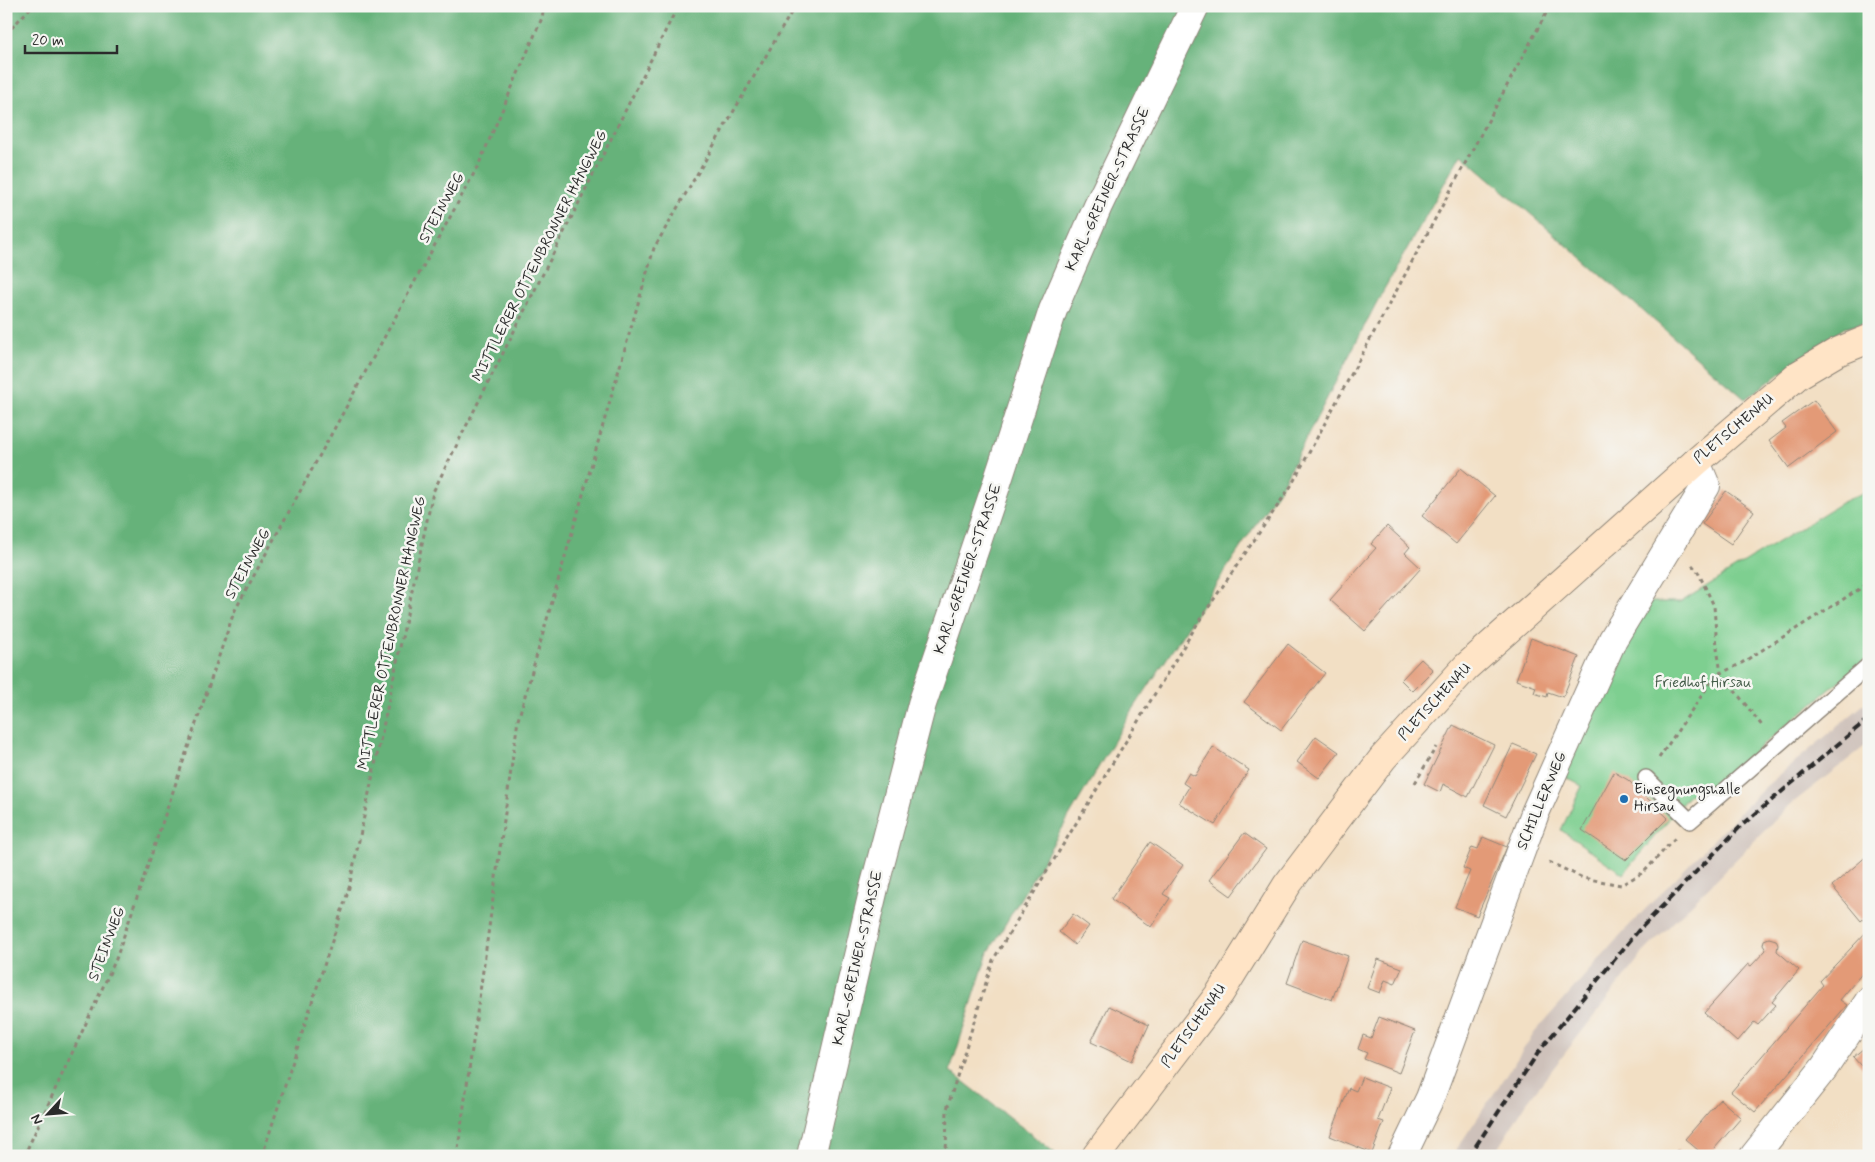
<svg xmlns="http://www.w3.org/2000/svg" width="1875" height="1162" viewBox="0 0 1875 1162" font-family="Mynerve,sans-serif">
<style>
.industrial{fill:#cec1ba}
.green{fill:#7ecf90;stroke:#547d5e}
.forest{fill:#66b27a;stroke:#486e52}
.building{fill:#e39a77}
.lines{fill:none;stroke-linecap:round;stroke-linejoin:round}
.service-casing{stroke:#8e8578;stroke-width:18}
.minor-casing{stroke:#8e8578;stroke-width:30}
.secondary-casing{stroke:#8e8578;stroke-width:30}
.path{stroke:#8e8578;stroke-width:3;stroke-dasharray:4 4;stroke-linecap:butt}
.service{stroke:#fff;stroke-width:15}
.minor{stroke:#fff;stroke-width:28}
.secondary{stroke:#ffe4c6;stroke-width:28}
.rail{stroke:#2b2b2b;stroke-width:4;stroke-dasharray:8 4;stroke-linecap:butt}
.poi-dot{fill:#1f6fb2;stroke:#f6f6f2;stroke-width:2}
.labels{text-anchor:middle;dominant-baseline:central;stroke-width:5;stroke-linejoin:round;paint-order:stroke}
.street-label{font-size:15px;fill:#2b2b2b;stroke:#f6f6f2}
.park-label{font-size:15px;fill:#445c49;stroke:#f6f6f2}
.poi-label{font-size:15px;fill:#2b2b2b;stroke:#f6f6f2;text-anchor:start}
</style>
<rect width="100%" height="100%" fill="#f6f6f2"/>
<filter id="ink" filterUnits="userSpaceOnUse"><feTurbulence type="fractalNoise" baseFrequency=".02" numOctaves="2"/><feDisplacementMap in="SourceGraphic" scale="10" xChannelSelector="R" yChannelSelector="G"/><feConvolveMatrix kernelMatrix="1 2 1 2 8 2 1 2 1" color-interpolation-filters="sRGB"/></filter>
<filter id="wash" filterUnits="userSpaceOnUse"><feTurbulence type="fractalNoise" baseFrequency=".0096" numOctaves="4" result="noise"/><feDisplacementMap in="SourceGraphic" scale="20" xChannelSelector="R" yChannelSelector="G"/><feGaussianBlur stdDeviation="1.12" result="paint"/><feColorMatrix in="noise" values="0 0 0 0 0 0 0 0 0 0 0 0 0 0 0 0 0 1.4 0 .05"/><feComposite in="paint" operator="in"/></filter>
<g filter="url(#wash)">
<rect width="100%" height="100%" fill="#f2dfc4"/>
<path class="industrial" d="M1869,700v43l-79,62 -147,148 -116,149 -34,54h-41l83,-124 89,-101 141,-144z"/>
<path class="green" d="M1869,490v167l-166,137h-13l-67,80 -62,-44 21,-44 -21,-11 88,-173h32l160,-99z"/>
<path class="forest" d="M6,6h1863v316l-25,6 -99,71 -284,-245 -82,144 -97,187 -152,229 -143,241 -37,116 105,82 -2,3h-1047z"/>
<g id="blocks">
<path class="building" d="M1814,400l23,32 -48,36 -20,-27 17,-13 -4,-5z
M1461,468l34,28 -39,48 -34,-28z
M1726,491l28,20 -23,33 -29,-20z
M1387,526l23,21 -5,6 16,15 -56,63 -35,-31 46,-52 -5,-4z
M1531,638l48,19 -16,40 -15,-5 -1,5 -13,-4 2,-6 -20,-7z
M1288,644l37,29 -44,57 -37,-28z
M1421,659l12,11 -21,21 -11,-11z
M1453,725l41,20 -26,52 -25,-13 -3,8 -16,-8z
M1316,736l23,16 -20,26 -22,-16z
M1513,744l23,10 -30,62 -22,-11z
M1213,747l36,23 -34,55 -36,-22 10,-16 -6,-4 6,-10 6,3z
M1614,772l14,8 40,38 -42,42 -44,-30z
M1244,833l22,16 -35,47 -22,-16z
M1483,837l24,10 -30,69 -22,-9 15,-36 -7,-3 9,-21 6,2z
M1150,842l33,23 -20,29 7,4 -19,29 -40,-28z
M1869,854v60l-8,7 -29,-35z
M1073,914l16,12 -14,19 -16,-13z
M1869,929v36l-29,35 7,5 -92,107 -24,-20 92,-107 -3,-4z
M1769,938l7,2 2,5 -1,6 22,19 -27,32 4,3 -18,20 -4,-3 -17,20 -33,-29 44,-49 3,2 15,-16 -3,-5 1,-5z
M1302,940l46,16 -16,44 -45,-17z
M1378,959l24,9 -7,16 -10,-4 -5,13 -13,-5z
M1109,1006l40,19 -17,36 -41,-19z
M1379,1017l36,14 -16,42 -35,-14 3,-6 -9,-4 5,-14 8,3z
M1869,1044v31l-16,-18z
M1362,1077l28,11 -12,32 6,2 -12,31 -42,-17 19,-48 7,3z
M1720,1099l21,19 -33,38h-3l-20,-17z
M1677,1150l7,6h-12z"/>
</g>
</g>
<g filter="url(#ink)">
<use href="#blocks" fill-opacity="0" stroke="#8e8578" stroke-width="1"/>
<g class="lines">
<g class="service-casing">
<path id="service" d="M1646,778l44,43 179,-156"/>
</g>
<g class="minor-casing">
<path id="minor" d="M811,1156l63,-268 48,-184 73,-215 58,-179 45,-104 97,-200
M1402,1156l28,-58 105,-285 78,-174 93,-153 -10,-24
M1754,1156l70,-88 45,-67"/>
</g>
<g class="secondary-casing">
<path id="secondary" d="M1096,1156l124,-163 67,-108 96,-127 83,-91 230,-205 102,-87 39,-23 32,-13"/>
</g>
<path class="path" d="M6,34l26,-28
M1692,565l6,7 16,34 3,42 4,25 42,54
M1659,758l56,-82 25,-12 129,-81
M1415,783l21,-36
M1549,862l34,16 38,7 23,-13 31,-34
M1687,1152l5,4
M24,1156l92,-197 118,-347 244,-446 64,-148 2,-12
M262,1156l86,-264 85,-400 245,-486
M457,1156l61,-436 136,-472 141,-242
M946,1156l1,-47 46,-149 206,-339 92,-135 259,-480"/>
<use href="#service" class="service"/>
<use href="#minor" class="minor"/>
<use href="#secondary" class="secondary"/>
<path class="rail" d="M1469,1156l71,-106 98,-119 103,-105 128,-108"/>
</g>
</g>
<circle class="poi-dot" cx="1624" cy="799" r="5"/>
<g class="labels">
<g class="street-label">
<text transform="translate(1108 189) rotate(-65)">KARL-GREINER-STRASSE</text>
<text transform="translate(442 208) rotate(-61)">STEINWEG</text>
<text transform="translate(540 256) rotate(-63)">MITTLERER OTTENBRONNER HANGWEG</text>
<text transform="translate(1734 429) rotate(-40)">PLETSCHENAU</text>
<text transform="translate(248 564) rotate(-61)">STEINWEG</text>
<text transform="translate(968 569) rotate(-71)">KARL-GREINER-STRASSE</text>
<text transform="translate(392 633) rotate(-78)">MITTLERER OTTENBRONNER HANGWEG</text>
<text transform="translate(1435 702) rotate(-47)">PLETSCHENAU</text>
<text transform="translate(1542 801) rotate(-67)">SCHILLERWEG</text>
<text transform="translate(107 944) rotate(-69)">STEINWEG</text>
<text transform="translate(858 958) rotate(-77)">KARL-GREINER-STRASSE</text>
<text transform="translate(1194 1026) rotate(-54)">PLETSCHENAU</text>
</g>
<g class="park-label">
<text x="1703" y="683">Friedhof Hirsau</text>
</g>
<g class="poi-label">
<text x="1634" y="790">Einsegnungshalle<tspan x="1634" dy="17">Hirsau</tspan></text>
</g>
</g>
<rect width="1875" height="1162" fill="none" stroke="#f6f6f2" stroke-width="25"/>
<g transform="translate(48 1114) rotate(244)" stroke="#f6f6f2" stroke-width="4" paint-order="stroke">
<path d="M0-4L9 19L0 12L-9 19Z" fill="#2b2b2b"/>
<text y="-8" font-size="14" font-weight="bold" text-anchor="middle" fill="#2b2b2b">N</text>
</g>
<path d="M25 45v8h92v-8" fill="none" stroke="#2b2b2b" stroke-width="2.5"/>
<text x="32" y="45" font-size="15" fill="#2b2b2b" stroke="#f6f6f2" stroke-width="4" paint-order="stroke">20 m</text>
</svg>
